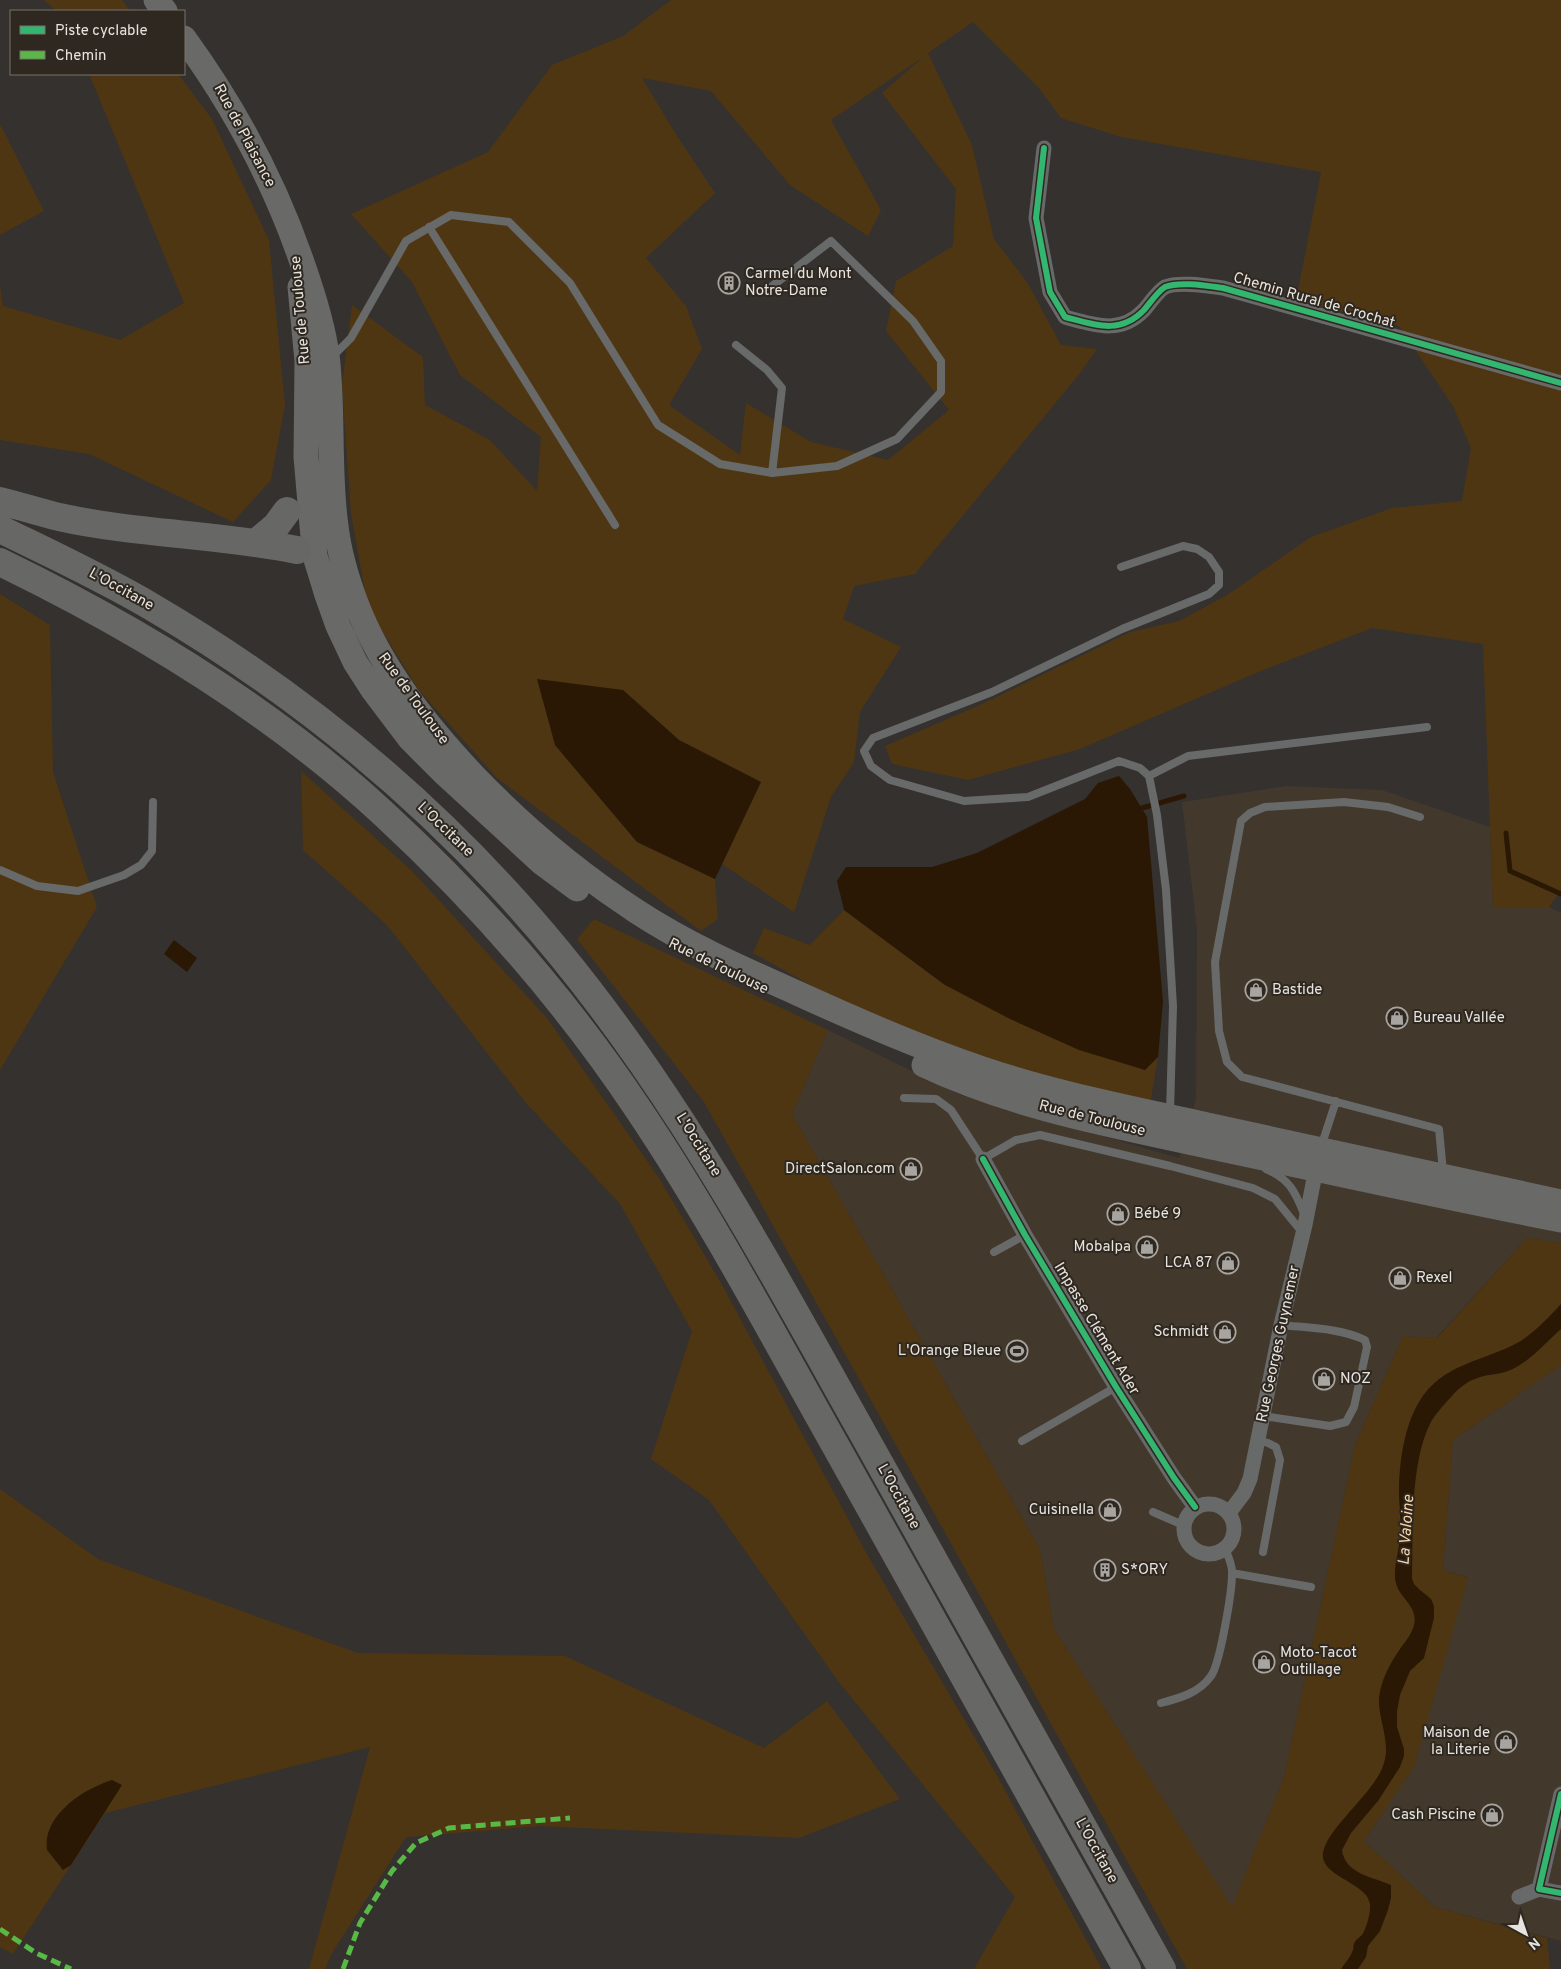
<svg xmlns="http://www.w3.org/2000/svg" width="1561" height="1969" viewBox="0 0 1561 1969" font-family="Overpass,sans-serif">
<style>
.built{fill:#42382c}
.green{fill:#4f3613;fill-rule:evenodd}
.water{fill:#2a1804}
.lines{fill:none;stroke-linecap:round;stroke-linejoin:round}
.stream{stroke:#2a1804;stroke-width:5}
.service{stroke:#686969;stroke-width:8}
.minor{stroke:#686969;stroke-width:15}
.primary{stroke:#696968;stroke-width:25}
.motorway{stroke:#676765;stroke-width:28}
.quiet{stroke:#58b947;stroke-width:5;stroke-dasharray:10 5;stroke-linecap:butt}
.cycleway-casing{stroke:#2e2820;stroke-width:9}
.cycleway{stroke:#33b770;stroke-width:6}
.labels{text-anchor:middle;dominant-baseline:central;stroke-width:4;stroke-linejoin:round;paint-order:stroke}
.street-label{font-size:15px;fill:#e7e3de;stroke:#2e2820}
.poi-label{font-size:15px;fill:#e7e3de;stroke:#2e2820;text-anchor:start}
.water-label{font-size:16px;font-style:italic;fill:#f7d3a7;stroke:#2e2820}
</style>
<rect width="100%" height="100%" fill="#34312e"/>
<path class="built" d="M1286,786l96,4 108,37 3,80h56l12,6v330l-34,-5 -91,100 -33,-2 -48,109 -71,332 -52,131 -178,-279 -14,-80 -248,-435 36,-84 133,65 218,63 17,-59 1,-169 -15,-128z
M1561,1365v576l-126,-34 -71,-66 50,-75 53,-189 -24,-7 10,-130z"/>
<path class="green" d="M44,0h78l8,11h-74z
M671,0h890v890l-12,17h-56l-10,-263 -111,-16 -121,47 -171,74 -112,31 -76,-16 -7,-18 97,-42 148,-72 49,-11 48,-26 84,-58 81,-29 70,-7 9,-53 -18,-42 -54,-80 -103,-25 25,-129 -200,-35 -60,-19 -23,-31 -65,-65 -45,31 44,92 22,94 33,43 34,63 36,4 -17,24 -165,201 -61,12 -11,33 58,28 -41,65 -6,50 -23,35 -37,115 -72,-48 39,-82 -82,-42 -56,-50 -68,55 82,97 78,37 3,40 -17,12 -204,-153 -79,-89 -50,-81 -17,-94 -9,-129 10,-80 71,52 2,48 65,35 47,51 4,-54 -81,-62 -48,-93 -61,-68 137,-62 64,-87 71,-29zM923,57l-41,36 74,96 -3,57 -57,35 -10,50 63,79 -61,50 -77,-18 -65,-39 -6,52 -71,-50 33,-56 -16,-43 -40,-48 69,-65 -38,-57 -35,-58 69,13 79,94 78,51 13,-26 -50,-90z
M89,74h89l34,45 57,121 16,165 -14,75 -38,42 -144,-68 -89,-14v-154l3,20 117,34 64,-37z
M0,124l44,87 -44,24z
M0,594l50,31 3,147 44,135 -97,163z
M301,771l111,100 135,147 112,160 62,105 147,273 127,216 107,197h-128l41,-72 -177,-216 -129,-181 -58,-41 41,-128 -72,-127 -93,-100 -140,-179 -84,-75z
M844,910l101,75 199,85 14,-13 -8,48 -167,-44 -131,-53 -99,-55 11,-25 46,17z
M594,919l234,111 -36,84 248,435 14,80 178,278 52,-130 71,-332 48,-109 34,2 90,-100 34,5v122l-108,75 -10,130 25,8 -54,189 -50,74 71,66 112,31 3,31h-363l-239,-431 -244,-436 -127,-163z
M0,1489l98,70 260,94 207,3 199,92 63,-47 73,98 -101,39 -260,-12 -133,11 -74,116 -7,16h-16l61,-222 -265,66 -92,141 -13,-7z"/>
<path class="water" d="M537,679l86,11 56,50 82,42 -46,97 -78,-37 -82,-97z
M1119,776l11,13 17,28 16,185 -5,55 -13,13 -66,-20 -69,-31 -65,-34 -101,-75 -7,-29 9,-14h86l45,-14 108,-54 13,-16z
M174,940l23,18 -10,14 -23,-18z
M1561,1304v25c-16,14 -32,34 -53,42 -10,4 -23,3 -33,8 -9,3 -18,11 -24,18 -8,9 -16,17 -21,27 -20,40 -17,109 -18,154l2,6 6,6 11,9 3,7v12l-10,40 -14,13 -10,24 -3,16v16l7,22v7l-4,11 -22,34 -27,32 -9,17c3,24 31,27 49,35v13l-3,12 -8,21 -12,15 -2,11 -8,12h-17c4,-6 9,-11 11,-17 2,-3 1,-6 2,-8 1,-4 5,-6 8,-9 4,-6 8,-20 8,-27 3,-25 -51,-30 -47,-55 4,-25 50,-59 60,-87 9,-23 -5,-45 -4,-68 2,-18 11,-35 21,-49 5,-7 12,-15 14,-24 5,-20 -18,-28 -19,-47 -1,-13 4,-27 5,-41 2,-14 -1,-30 -1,-44 0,-30 5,-66 20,-91 23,-39 64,-40 100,-60 15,-9 30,-25 42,-38z
M112,1780l10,5 -51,80 -8,5 -16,-20c-5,-34 36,-61 65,-70z"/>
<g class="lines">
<path class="stream" d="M1142,808l42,-12
M1506,833l4,38 51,23"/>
<path class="service" d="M429,227l186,298
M736,345l31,25 15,18 -10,85
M332,357l19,-19 55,-97 45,-26 58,7 61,61 88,142 62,39 52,9 65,-7 60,-27 44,-47v-31l-28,-40 -82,-80 -64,49
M1121,567l62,-21 14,3 12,8 10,15v13l-10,9 -87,35 -130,63 -119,46 -9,13 7,15 19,14 74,21 64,-4 91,-36 21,7 9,8
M1420,817l-32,-10 -44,-5 -79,5 -15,6 -9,8 -26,141 4,69 8,31 15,15 197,52 4,43
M0,870l37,16 41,5 46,-16 17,-10 11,-14 1,-49
M904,1098l32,1 15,11 32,49 33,-19 24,-5 130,31 83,22 22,11 27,33
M1170,1113l3,-107 -7,-116 -9,-75 -8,-39 39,-20 239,-29
M1321,1147l15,-46
M1266,1169c25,11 29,23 39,47
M994,1252l31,-17
M1263,1416l67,10 16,-4 8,-15 13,-60 -2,-7c-25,-12 -56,-12 -84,-15
M1258,1440l10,3 8,4 4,13 -17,92
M1022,1441l94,-54
M1153,1512l30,13
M1232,1573l79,14
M1161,1703c19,-5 38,-10 50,-27 9,-12 21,-84 21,-102 1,-8 -4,-18 -7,-26"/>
<path class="minor" d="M1044,148l-8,70 14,74 15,25c30,8 55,18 79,-7 6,-7 14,-19 21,-23 14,-6 43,-1 58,1l338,95
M983,1159l42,76 91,152 58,91 21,29
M1184 1529a25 25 0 1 1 50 0a25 25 0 1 1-50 0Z
M1229,1513l15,-20 6,-14 31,-154 24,-100 12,-62
M1561,1794l-22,95 22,4
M1519,1897l20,-8"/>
<path class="primary" d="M156,0l9,11
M184,38c51,70 92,147 120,230 10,29 19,57 23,87 7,57 1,114 9,171 3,26 11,53 20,77 25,66 71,123 118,173 49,51 104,97 162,135 50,33 107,58 161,82 61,28 123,55 186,76 74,25 149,39 224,56 118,26 236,51 354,77
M300,287l7,74 -1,96 6,69 3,30 12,39 11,31 17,36 18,28 37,49 34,34 98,90 35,26
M924,1065c93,44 197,62 297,84 114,24 226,49 340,71"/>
<path class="motorway" d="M0,501c20,5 39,11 59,16 77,17 159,17 238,33
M0,529c51,25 103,49 152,78 128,75 247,169 348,278 153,164 252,351 361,545 100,179 201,359 301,539
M257,542l19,-16 11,-15
M0,562c138,67 272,148 385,253 95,88 181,186 253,294 74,110 136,228 201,343 96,172 192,345 288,517"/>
<path class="quiet" d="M0,1929l36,24 35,16
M343,1969l17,-46 32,-52 24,-28 33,-15 121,-10"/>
<g class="cycleway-casing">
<path id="cycleway" d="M1044,148l-8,70 14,74 15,25c30,8 55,18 79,-7 6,-7 14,-19 21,-23 14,-6 43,-1 58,1l338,95
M983,1159l42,76 91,152 58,91 21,29
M1561,1794l-22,95 22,4"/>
</g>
<use href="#cycleway" class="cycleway"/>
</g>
<defs>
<g id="building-ring" transform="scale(1.125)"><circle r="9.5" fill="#2e2820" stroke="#a8a5a0" stroke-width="1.5"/><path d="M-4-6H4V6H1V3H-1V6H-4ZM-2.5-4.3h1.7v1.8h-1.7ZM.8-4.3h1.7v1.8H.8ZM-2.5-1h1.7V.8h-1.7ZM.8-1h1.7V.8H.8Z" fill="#a8a5a0"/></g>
<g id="shop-ring" transform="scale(1.125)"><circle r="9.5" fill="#2e2820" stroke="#a8a5a0" stroke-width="1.5"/><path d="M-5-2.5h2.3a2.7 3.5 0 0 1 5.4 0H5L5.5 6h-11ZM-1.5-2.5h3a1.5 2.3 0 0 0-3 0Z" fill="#a8a5a0"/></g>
<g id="stadium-ring" transform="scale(1.125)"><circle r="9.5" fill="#2e2820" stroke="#a8a5a0" stroke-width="1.5"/><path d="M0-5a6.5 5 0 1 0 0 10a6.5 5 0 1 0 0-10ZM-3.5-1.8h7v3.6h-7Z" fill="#a8a5a0"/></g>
</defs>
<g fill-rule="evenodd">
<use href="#building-ring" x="729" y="283"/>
<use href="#shop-ring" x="1256" y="990"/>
<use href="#shop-ring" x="1397" y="1018"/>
<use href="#shop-ring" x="911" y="1169"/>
<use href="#shop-ring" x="1118" y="1214"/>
<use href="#shop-ring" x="1147" y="1247"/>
<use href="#shop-ring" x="1228" y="1263"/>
<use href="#shop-ring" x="1400" y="1278"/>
<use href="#shop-ring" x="1225" y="1332"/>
<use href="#stadium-ring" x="1017" y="1351"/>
<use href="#shop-ring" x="1324" y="1379"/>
<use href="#shop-ring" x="1110" y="1510"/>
<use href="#building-ring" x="1105" y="1570"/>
<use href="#shop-ring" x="1264" y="1662"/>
<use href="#shop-ring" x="1506" y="1742"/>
<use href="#shop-ring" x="1492" y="1815"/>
</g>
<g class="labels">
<g class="street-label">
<text transform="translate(244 136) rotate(62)">Rue de Plaisance</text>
<text transform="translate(1314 301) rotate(16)">Chemin Rural de Crochat</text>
<text transform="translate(301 310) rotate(-95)">Rue de Toulouse</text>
<text transform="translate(121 590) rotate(29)">L'Occitane</text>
<text transform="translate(413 699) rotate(54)">Rue de Toulouse</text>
<text transform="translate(445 830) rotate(44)">L'Occitane</text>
<text transform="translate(718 967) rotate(26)">Rue de Toulouse</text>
<text transform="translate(1092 1119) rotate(14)">Rue de Toulouse</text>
<text transform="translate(698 1145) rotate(58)">L'Occitane</text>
<text transform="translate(1096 1329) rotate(59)">Impasse Clément Ader</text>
<text transform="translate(1279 1344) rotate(-78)">Rue Georges Guynemer</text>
<text transform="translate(898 1497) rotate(61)">L'Occitane</text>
<text transform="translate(1096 1851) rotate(61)">L'Occitane</text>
</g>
<g class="poi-label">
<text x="745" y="274">Carmel du Mont<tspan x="745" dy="17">Notre-Dame</tspan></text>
<text x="1272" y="990">Bastide</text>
<text x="1413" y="1018">Bureau Vallée</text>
<text x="895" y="1169" text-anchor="end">DirectSalon.com</text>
<text x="1134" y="1214">Bébé 9</text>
<text x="1131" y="1247" text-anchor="end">Mobalpa</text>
<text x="1212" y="1263" text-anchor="end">LCA 87</text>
<text x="1416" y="1278">Rexel</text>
<text x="1209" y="1332" text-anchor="end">Schmidt</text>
<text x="1001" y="1351" text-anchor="end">L'Orange Bleue</text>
<text x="1340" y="1379">NOZ</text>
<text x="1094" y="1510" text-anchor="end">Cuisinella</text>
<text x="1121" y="1570">S*ORY</text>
<text x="1280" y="1653">Moto-Tacot<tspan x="1280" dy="17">Outillage</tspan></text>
<text x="1490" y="1733" text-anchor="end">Maison de<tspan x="1490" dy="17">la Literie</tspan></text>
<text x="1476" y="1815" text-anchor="end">Cash Piscine</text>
</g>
<g class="water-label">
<text transform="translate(1407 1530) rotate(-86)">La Valoine</text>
</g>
</g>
<rect x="10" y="10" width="175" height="65" fill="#2e2820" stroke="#78736c"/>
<rect x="20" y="26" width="25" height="8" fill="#33b770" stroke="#78736c"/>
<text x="55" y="35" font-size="15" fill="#e7e3de">Piste cyclable</text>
<rect x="20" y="51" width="25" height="8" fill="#58b947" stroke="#78736c"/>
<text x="55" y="60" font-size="15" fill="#e7e3de">Chemin</text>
<g transform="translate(1526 1934) rotate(140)" stroke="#2e2820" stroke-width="4" paint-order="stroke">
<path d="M0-4L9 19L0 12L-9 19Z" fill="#e7e3de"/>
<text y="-8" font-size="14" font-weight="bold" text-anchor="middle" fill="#e7e3de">N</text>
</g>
</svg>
